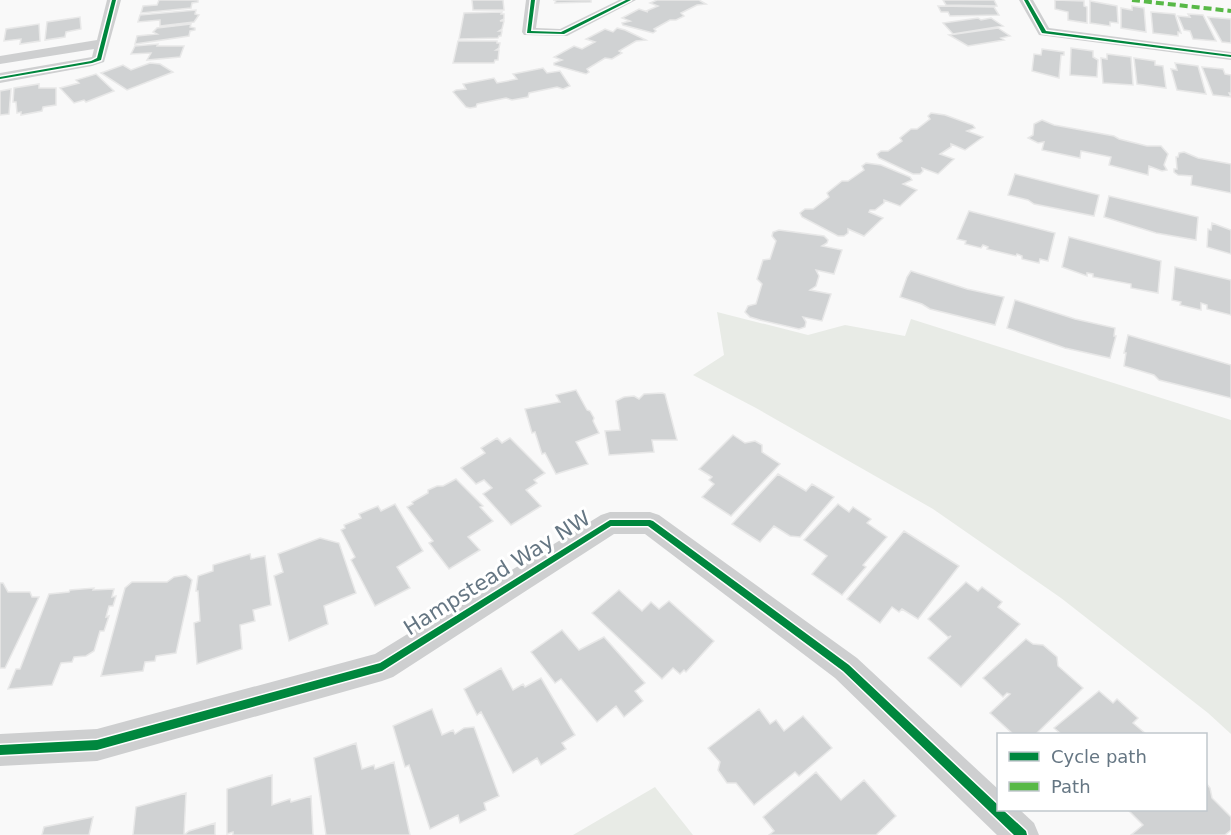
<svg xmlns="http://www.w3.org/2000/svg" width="1231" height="835" viewBox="0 0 1231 835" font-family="'DejaVu Sans',sans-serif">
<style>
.green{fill:#e8ebe6}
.building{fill:#d0d2d3;stroke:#e8e8e8;stroke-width:1.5}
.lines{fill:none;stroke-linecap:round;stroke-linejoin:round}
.minor{fill:#cecfd0;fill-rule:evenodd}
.quiet{stroke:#58b947;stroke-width:4;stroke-dasharray:8 4;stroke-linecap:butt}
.cycleway-casing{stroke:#fff;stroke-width:3}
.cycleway{fill:#00873e;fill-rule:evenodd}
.labels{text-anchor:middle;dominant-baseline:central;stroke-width:6;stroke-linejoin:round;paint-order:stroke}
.near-street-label{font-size:21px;fill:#657683;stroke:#fff}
</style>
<rect width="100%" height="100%" fill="#f9f9f9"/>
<path class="green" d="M717,312l91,23 37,-10 60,11 6,-17 320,101v314l-23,-21 -147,-115 -128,-89 -177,-101 -63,-33 31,-20z
M655,787l38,48h-120z"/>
<path class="building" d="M159,0h39v2l-6,1 -1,5 -50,5 2,-7 14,-1z
M472,0h31l1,10h-31z
M553,0h38v2l-36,1 1,-3z
M657,0h42l7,4 -9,1 -16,8 3,3 -8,4h-6l-16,9 2,2 -3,2 -30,-8 -1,-2 8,-2 -8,-3 17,-9 9,3 -2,-1 12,-5 -8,-3z
M943,0h51l3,6 -51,-1z
M1055,0l29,1v5l3,1v16l-19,-3v-8l-13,-3z
M1090,1l27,5 1,17 -8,-1v4l-20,-3z
M938,6l56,1 5,8 -49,1 -2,-4h-7z
M1132,6l12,2 2,24 -25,-4v-20l11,2z
M196,10l-1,4 4,1 -5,7 -34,4v-6l-22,2 2,-7z
M502,12l-1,2h3v5l-4,2h4l-2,8 -3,2h3l-1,5h-2l-1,2 -39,1 5,-26z
M1151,12l24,2 6,19 -3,-1v4l-25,-3z
M1188,14l15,1 13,26 -23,-2 -3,-8 -6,-1 -6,-14 12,1z
M80,17l1,12 -15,3 -1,5 -20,3 2,-18z
M1208,17l23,2v24l-9,-1z
M978,18l3,2 10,-2 12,8 -50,8 -10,-11z
M39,24l1,17 -20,3 1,-5 -17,2 2,-12z
M191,24l-1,3 5,1v2l-5,1 -1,5 -54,8 2,-8 20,-2 -4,-2 4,-4z
M617,28l8,2 21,10 -10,1 -17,10 3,2 -10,6 -7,-1 -18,11 2,3 -3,2 -32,-9v-2l8,-3 -8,-3 20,-11 8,3 13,-7 -9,-3 19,-10 8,3z
M998,28l12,8 -9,2 3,2 -36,6 -19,-11z
M458,41h39v2h3l-1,5 -3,2h3l-1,10h-3l-1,3h-41z
M158,44l-1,2h27l-4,11 -33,3 4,-7 -20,1 4,-8z
M1071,48l22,3v6l5,3 -1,17 -27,-2z
M1042,49l22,3v3h-3l-2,23 -27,-7 2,-17 7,1z
M1107,54l24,3 2,28 -30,-2 -2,-25 6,1z
M1134,58l21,3v4l8,1 3,22 -29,-4z
M150,63l10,1 13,8 -46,18 -26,-17 22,-8 8,5z
M1175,63l23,3 8,28 -29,-4 -6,-21 6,1z
M1202,67l21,2 2,5 6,1v18h-2l2,4 -18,-2z
M543,68l4,5 13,-2 10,15 -7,3 -6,-2 -28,6 -1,4 -16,3 -6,-2 -29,6 -1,3 -6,1 -4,-1 -13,-15 3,-2 10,-1 -3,-5 31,-6 3,5 20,-4 -4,-5z
M96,74l18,17 -28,11 -2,-2 -10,3 -14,-15 19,-5 -3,-3z
M39,84v4h17v17l-13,2 -1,4 -21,4v-3l-4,1 -1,-11h-3l1,-14z
M11,89l-2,25 -9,1v-24z
M931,113l14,2 28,10 2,3 -8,3 16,6 -18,13 -14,-6v3l-11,7 14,5 -16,15 -16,-6 1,3 -3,3h-7l-34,-16 -2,-4 4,-3h7l14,-10 -2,-3 11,-9h6l13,-10 -2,-3z
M1042,120l12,5 60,11 5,3 28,7h14l7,8 -4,11 3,5 -5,1 -13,-5 -1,9 -39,-10 2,-8 -30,-6 -1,7 -38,-8 2,-8 -6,1 -10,-5 5,-3 1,-11z
M1184,152l14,6 33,6v29l-40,-8 1,-9 -14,-1 -4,-3v-3h3l-1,-12h2l1,-4z
M866,163l15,2 29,12 2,3 -9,4 14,6 -17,16 -16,-6v3l-9,7h-5l-1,2 14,6 -19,18 -16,-7v4l-4,3h-6l-36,-19 -2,-4 5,-4h8l16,-12 -2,-4 15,-12h6l16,-11 -2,-4z
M1015,174l84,21 -5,21 -60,-12 -6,-4 -20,-5z
M1109,196l89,21 -2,23 -40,-7 -52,-16z
M969,211l86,22 -7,28 -8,-2 -1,4 -17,-4v-3l-5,-2 -1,2 -29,-7 1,-2 -5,-2 -2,3 -16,-4 1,-3 -9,-2z
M1212,223l19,7v24l-24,-7 1,-18 3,1z
M779,230l45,6 4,4 -1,3 -5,3 20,4 -8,24 -18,-4 3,6 -3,10 -6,4 21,4 -9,27 -19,-4 3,5 -1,5 -6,2 -39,-9 -10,-3 -5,-5 3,-6 8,-2 6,-20 -5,-5 6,-19 7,-1 6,-18 -4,-5 1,-4z
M1069,237l92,24 -3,32 -27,-5v-4l-38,-7v-3l-6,-1v3l-25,-9z
M1175,267l56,13v35l-24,-6v-4l-6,-2v7l-21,-5 1,-3 -9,-2z
M911,271l56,18 37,8 -9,28 -65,-16 -8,-5 -22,-7 7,-20z
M1015,300l60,19 40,9 -1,8h2l-6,22 -45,-10 -58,-20z
M1128,335l103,30v33l-72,-18 -5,-5 -30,-9 2,-13h-2z
M576,390l11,20 3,1 4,7 -1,3 6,12 -23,9 12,22 -32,10 -11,-21 -3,1 -7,-22 -3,1 -7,-24 35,-7 -4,-7z
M662,393l3,1 12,46h-25l2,12 -45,3 -4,-24 15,-1 -4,-29 8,-4 10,-1 5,3 5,-5z
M733,435l12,8 10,-2 7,4v7l18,12 -49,52 -29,-19 12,-13 -5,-4 3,-3 -13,-8z
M497,438l5,5 8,-5 35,35 -11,7 3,3 -11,7 15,16 -30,19 -28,-31 9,-6 -8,-8 -8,4 -15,-16 24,-15 -4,-5z
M778,474l28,17 6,-7 22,13 -34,40 -10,-1 -16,-10 -14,16 -28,-18z
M456,479l27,27 -3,1 13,14 -25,16 12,13 -31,19 -20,-26 4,-2 -26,-34 6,-3 -1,-2 16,-9v-3l9,-4h6z
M395,504l28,47 -26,16 13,21 -35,18 -24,-46 4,-3 -14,-27 4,-2 -1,-3 17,-7 -2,-4 19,-8 3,5z
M838,504l11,8 4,-5 18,12 -4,4 20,14 -24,28 3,2 -24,28 -30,-21 15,-18 -23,-16z
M904,531l55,35 -41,53 -16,-10 -3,3 -7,-5 -12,16 -33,-24z
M320,538l19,5 17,50 -32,13 4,18 -39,17 -15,-65 9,-4 -5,-18z
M250,554l1,5 14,-3 6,49 -18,5 2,11 -15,4 2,24 -45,15 -3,-41 6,-2 -2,-30h-2l2,-15 15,-5v-6z
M186,575l6,5 -16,73 -20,3 -1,5 -10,1 -2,9 -42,5 24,-88 7,-6h35l7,-5z
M966,582l12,9 4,-4 20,15 -4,5 22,17 -59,63 -33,-29 23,-22 -3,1 -20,-18z
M0,583h3l5,9h22l2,5h7l-34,71h-5z
M94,588l-1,2 21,-1 -2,8 4,-1 -3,10h-4l-3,11 3,-1 -5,15h-4l-6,20 -8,5 -12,1 -2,5 -11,1 -9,22 -44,4 8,-20h4l29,-75 20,-2 1,-2z
M619,590l23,21 9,-9 8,7 10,-8 45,40 -28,31 -2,-2 -4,4 -7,-6 -11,11 -70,-66z
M562,630l17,20 25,-13 41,46 -10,8 8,10 -19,16 -8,-11 -19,16 -36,-43 -6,4 -24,-31z
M1026,639l7,5 10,1 14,12 1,9 25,22 -47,46h-23l-23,-21 20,-19 -3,-1 -4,4 -20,-19z
M501,668l12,22 10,-6 2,3 16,-9 34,57 -13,8 4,6 -25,16 -4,-7 -24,15 -32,-61 -4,3 -13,-26z
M1099,691l14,12 4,-4 21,19 -5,5 13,11h-85l-7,-6z
M432,709l10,26 11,-5 2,4 9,-6 10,-1 25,69 -15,7 2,7 -26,13 -2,-8 -28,14 -21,-64 -4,2 -12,-41z
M759,709l11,15 6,-4 8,11 19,-15 29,32 -33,28 -4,-4 -41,33 -18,-22h-9l-9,-13 2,-8 -12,-14z
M356,743l6,26 12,-4 1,4 19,-7 16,73h-84l-12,-77z
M816,772l25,28 23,-20 32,36 -20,19h-107l5,-4 -11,-14z
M272,775v30l18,-6 1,3 20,-6 2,39h-80v-3l-6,2v-45z
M1206,783l4,5 2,10 19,19v13l-6,5h-94l12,-10 -15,-15h78z
M186,793l-2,42h-51l3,-28z
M93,817l-4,18h-47l2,-8z
M215,823v12h-31l5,-4z"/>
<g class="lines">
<path class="minor" d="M107,0h14l-17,62 -12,4 -92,17v-10l92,-16 2,-8 -94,15v-8l97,-16z
M526,0h14l-4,28 24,1 59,-29h17l-69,36 -43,-1 -2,-3z
M1019,0h14l16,28 182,24v8l-192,-25z
M610,512h40l9,3 198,143 141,131v21h22l14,13 5,12h-42l-162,-157 -190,-144h-31l-221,143 -11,4 -285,80 -97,5v-32l97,-5 278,-75 226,-139z"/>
<path class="quiet" d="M1132,0l99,11"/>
<g class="cycleway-casing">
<path id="cycleway" d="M112,0h4l-15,60 -9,3 -92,16v-2l91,-16 6,-3z
M531,0h4l-4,31 30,1 65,-32h5l-67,34 -37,-1z
M1024,0h4l18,31 185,24v2l-189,-24z
M610,520h40l3,1 196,144 149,140v5h5l23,21 1,4h-13l-171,-164 -195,-145h-37l-229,145 -285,79 -97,5v-10l97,-5 283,-77z"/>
</g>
<use href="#cycleway" class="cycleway"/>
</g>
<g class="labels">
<g class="near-street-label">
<text transform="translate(497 573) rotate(-32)">Hampstead Way NW</text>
</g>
</g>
<rect x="997" y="733" width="210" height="78" fill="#ffffff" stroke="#c1c8cd" stroke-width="1.5"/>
<rect x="1009" y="752" width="30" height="9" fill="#00873e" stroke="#c1c8cd" stroke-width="1.5"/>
<text x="1051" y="763" font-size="18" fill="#657683">Cycle path</text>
<rect x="1009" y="782" width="30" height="9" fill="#58b947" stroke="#c1c8cd" stroke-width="1.5"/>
<text x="1051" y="793" font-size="18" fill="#657683">Path</text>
</svg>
